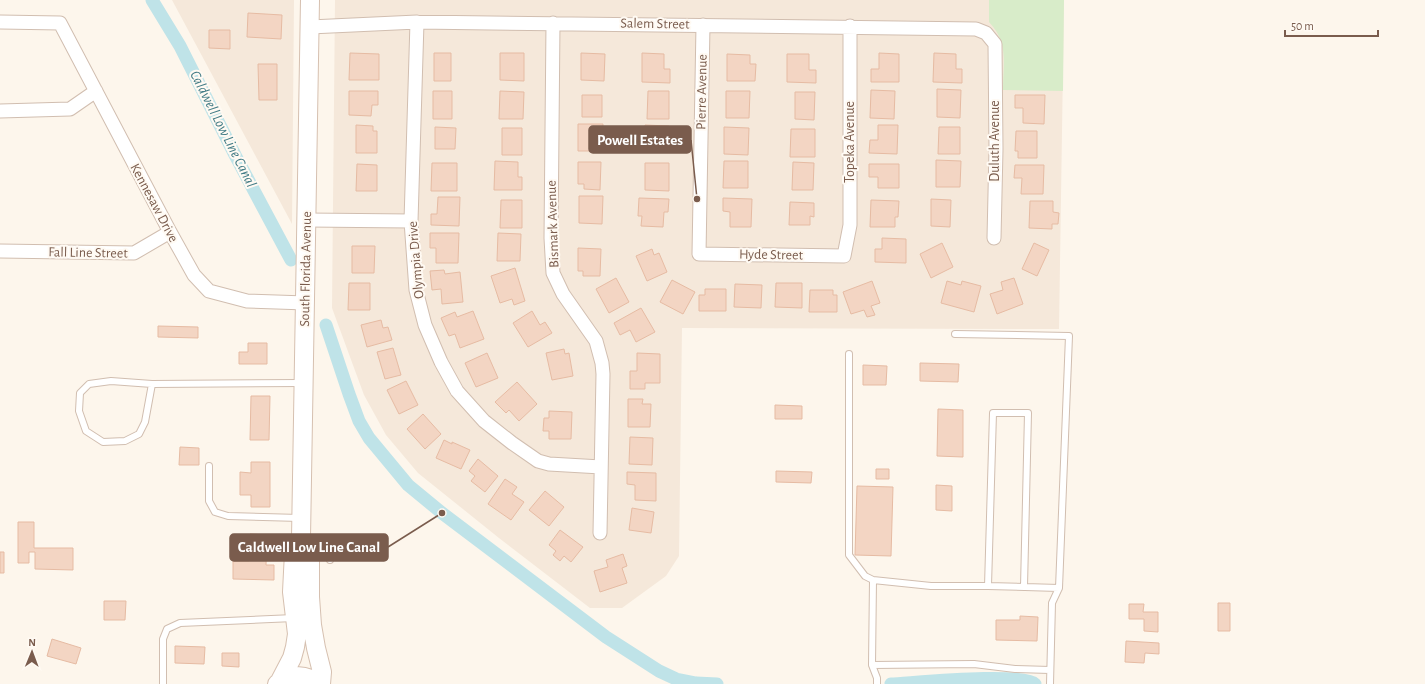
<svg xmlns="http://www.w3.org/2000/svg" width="1425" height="684" viewBox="0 0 1425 684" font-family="'Alegreya Sans',sans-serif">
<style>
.residential{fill:#f5e8da}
.green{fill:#d8ecc9}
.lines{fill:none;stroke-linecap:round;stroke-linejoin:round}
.canal{stroke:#bfe3e8;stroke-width:13}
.building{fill:#f3d5c3;stroke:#e6bba3}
.lane-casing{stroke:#d1beb0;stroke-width:8}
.street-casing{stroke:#d1beb0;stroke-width:15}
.secondary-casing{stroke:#d6c0b0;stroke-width:20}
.lane{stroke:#fff;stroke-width:6}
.street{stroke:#fff;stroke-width:13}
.secondary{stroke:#fff;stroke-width:18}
.labels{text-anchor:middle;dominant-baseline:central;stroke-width:4;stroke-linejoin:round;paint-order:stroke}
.street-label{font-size:14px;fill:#7a5c4d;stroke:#fffaf3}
.water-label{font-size:15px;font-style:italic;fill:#437c86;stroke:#fffaf3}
.leader{fill:none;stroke:#7a5c4d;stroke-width:1.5}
.callout-dot{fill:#7a5c4d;stroke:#fffaf3;stroke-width:1.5}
.callout{fill:#7a5c4d;stroke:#7a5c4d;stroke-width:1.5}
.callout-label{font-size:15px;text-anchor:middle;font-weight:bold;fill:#fff}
</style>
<rect width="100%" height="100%" fill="#fdf6ec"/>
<path class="residential" d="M172,0h122l-2,224z
M335,0h729l-5,329 -377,-1 -3,228 -13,20 -44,32h-32l-91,-70 -81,-65 -32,-38 -22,-40 -32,-87z"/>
<path class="green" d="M989,0h75l-1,91 -60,-1c0,-27 6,-47 -14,-68z"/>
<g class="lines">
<path class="canal" d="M152,0l28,46 55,109 56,105
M326,325l23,69 10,27 10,17 39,47 34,28 164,124 53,34 17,8 20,4 21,1
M891,684c22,-1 132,-12 144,0"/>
</g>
<path class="building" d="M248,13l34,2 -1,24 -34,-2z
M209,30h21v19l-21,-1z
M350,53l29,1v26h-30z
M434,53h17v28h-17z
M500,53h24v28l-24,-1z
M581,53l24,1 -1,27 -23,-1z
M642,53l22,1v15h6v14l-28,-1z
M879,53l20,1v28h-28v-13h8z
M934,53l22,1v15h6v14l-29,-1z
M727,54l23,1v9h6l-1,17h-28z
M787,54h22v16h7v13l-29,-1z
M258,64h19v36h-18z
M937,89l24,1 -1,28 -23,-1z
M871,90l24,1 -1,28 -24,-1z
M349,91h29v14h-6l-1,11 -22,-1z
M433,91h19v28h-19z
M500,91l24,1 -1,27h-24z
M648,91h21v28h-22z
M726,91h24l-1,27h-23z
M795,92h20l-1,28 -19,-1z
M582,95h20v22h-20z
M1015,95h30l-1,29 -21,-1v-15h-8z
M578,124h25l-1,27h-24z
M356,125l17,1v5h4v22h-21z
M645,125l24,1v26h-16v-2h-8z
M878,125h20l-1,29 -28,-1 1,-13h8z
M435,127l21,1 -1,21h-20z
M724,127l25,1 -1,27 -24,-1z
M939,127h21v27h-22z
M502,128h20v27h-20z
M791,129h24v28h-25z
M1016,131h21v27h-19v-7h-3z
M936,160l25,1 -1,26h-24z
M495,161l23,1v15h4v13h-28z
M724,161h24v27h-25z
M578,162h23l-1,28 -16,-1v-5h-6z
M793,162l21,1 -1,27h-21z
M432,163h25v28h-26z
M645,163h24v28l-24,-1z
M357,164l20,1v26h-21z
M869,164h30v24h-21v-11h-9z
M1015,165h29l-1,29h-22l1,-16h-8z
M579,196h24l-1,28 -23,-1z
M438,197h22l-1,29 -28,-1v-11h6z
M639,198l30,1 -1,13h-4l-1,15 -22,-1 1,-10h-4z
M723,198l29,1 -1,28h-21v-15l-7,-1z
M931,199l20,1 -1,27 -19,-1z
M501,200h21v28h-22z
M871,200l28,1 -1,16h-3v10h-25z
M1030,201h23v11l6,1 -1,11h-6v5l-23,-1z
M790,202l24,1v14l-4,-1v9h-21z
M430,233h29l-1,30h-22v-15h-6z
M498,233l23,1 -1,27h-23z
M882,238l24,1v24l-31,-1v-13h7z
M942,243l11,24 -22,11 -11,-24z
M1034,243l15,7 -12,26 -15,-7z
M352,246h23l-1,27h-22z
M578,248l23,1 -1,27h-17v-5h-5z
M652,249l2,6 5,-2 8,19 -20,9 -11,-25z
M515,268l10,33 -11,4 -2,-6 -12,4 -9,-27z
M444,270l1,4 15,-2 3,30 -21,2 -1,-15 -9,1 -2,-19z
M616,278l13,24 -20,11 -13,-24z
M1014,278l9,26 -26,10 -7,-20 13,-4 -2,-8z
M672,280l23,12 -12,22 -23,-12z
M872,281l8,22 -9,3 4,9 -8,2 -3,-7 -13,4 -8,-22z
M947,281l14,4 1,-4 19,5 -7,26 -33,-9z
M349,283h21v27h-22z
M776,283h26v25l-27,-1z
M735,284l27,1 -1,23 -27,-1z
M705,289h21v22h-27v-16h6z
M810,290h23v5h4v17h-28z
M641,308l14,24 -19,10 -6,-12 -10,5 -6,-12z
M473,311l11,28 -24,9 -5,-14 -6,2 -8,-18 14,-6 2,5z
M532,311l8,14 5,-3 7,11 -24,14 -15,-24z
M381,320l2,8 5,-1 4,13 -25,7 -6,-22z
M158,326l40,1v11l-40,-1z
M248,343h19v21h-28v-12h9z
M393,348l8,27 -16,4 -8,-27z
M564,349l1,5 4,-1 4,23 -21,4 -6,-27z
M487,353l11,25 -22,9 -11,-24z
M637,353l23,1v29h-15v6h-15v-18h7z
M920,363l39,1 -1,18 -38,-1z
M863,365l24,1 -1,19h-23z
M406,381l12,24 -19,9 -12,-24z
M517,382l20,22 -18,17 -10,-11 -3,3 -11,-11z
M251,396h19l-1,44h-19z
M628,399h15l-1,5h9l-1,23h-22z
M775,405l27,1v13h-27z
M938,409l25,1v47l-26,-1z
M549,411l23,1 -1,27h-22v-8h-6l1,-13h5z
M423,414l18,20 -16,15 -18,-20z
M630,437l23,1 -1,27 -23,-1z
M444,440l8,4v-2l18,8 -9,19 -25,-11z
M180,447l19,1v17h-20z
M478,459l20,17 -13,16 -14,-11 4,-5 -6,-5z
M251,462h19v45h-19v-12h-11v-23l11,1z
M876,469h13v10h-13z
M776,471l36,1 -1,11 -35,-1z
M627,472l29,1v28l-21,-1v-15l-8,-1z
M505,479l12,8 -5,7 12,8 -13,18 -23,-16z
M936,485l16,1v25l-16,-1z
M857,486l36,1 -2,69 -36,-1z
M545,491l19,16 -15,19 -20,-16z
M632,508l22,4 -3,21 -22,-3z
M18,522h16v26h39v22l-38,-1v-17h-6v11h-11z
M560,530l23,17 -12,15 -7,-6 -4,5 -7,-6 3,-4 -7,-6z
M250,534l17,1 -1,30h8v15l-41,-1v-18h16z
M0,552h4v21h-4z
M623,554l4,12 -5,2 5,15 -27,9 -6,-21 14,-4 -2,-7z
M104,601h22l-1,19h-21z
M1218,603h12v28h-12z
M1129,604h15l-1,8h15v20l-14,-1v-12h-15z
M1020,616l18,1 -1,24 -41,-1v-20h24z
M52,639l29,9 -5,16 -29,-8z
M1126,641l33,2v11l-14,-1 -1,10 -19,-1z
M175,646l30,1 -1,17 -29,-1z
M222,653h17v14l-17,-1z"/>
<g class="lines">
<g class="lane-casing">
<path id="lane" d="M955,334l114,2 -10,252 -7,15 -2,81
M849,354v201l16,21 8,4 -1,85 5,13v6
M152,384l-7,38 -6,12 -14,7 -22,1 -17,-11 -7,-20 1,-18 9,-9 22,-3 41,3 150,-1
M209,466v35l6,11 13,4 72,2
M305,538l25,1v21
M873,580l58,6h57
M1024,587l4,-174h-35l-5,173 71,2
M872,665l102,-1 41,5 35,1
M163,684v-45l4,-10 13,-6 114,-5"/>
</g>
<g class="street-casing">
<path id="street" d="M0,22l60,1 110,209 24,43 15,16 38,10 59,2
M417,22l-6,199 5,69 9,35 16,37 16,29 27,30 28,22 26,18 11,3 52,3
M553,23l-2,215 2,35 10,21 33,47 6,22 1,11 -3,159
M703,25l-4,229 145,2 6,-31v-199
M310,27l107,-5 559,7 10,4 9,11 1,105 -2,89
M0,111l70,-2 26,-18
M307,220l104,1
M0,251l134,2 36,-21"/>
</g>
<g class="secondary-casing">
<path id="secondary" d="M301,538l9,15v44l2,28 4,23 6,24 -1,12
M280,681l12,-23 3,-11 2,-13 -5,-42 1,-20 1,-19 7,-15 9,-538
M277,684c13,-12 30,-9 44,0"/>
</g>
<use href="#lane" class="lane"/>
<use href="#street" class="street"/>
<use href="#secondary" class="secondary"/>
</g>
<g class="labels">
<g class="street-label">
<text transform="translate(655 24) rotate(1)">Salem Street</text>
<text transform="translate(702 92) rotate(-89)">Pierre Avenue</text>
<text transform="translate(995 141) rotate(-90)">Duluth Avenue</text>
<text transform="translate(850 142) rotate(-90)">Topeka Avenue</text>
<text transform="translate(154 203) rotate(62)">Kennesaw Drive</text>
<text transform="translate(553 224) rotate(-92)">Bismark Avenue</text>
<text transform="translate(88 253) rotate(1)">Fall Line Street</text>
<text transform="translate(771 255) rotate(1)">Hyde Street</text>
<text transform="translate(416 260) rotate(-95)">Olympia Drive</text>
<text transform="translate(306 269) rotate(-89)">South Florida Avenue</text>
</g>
<g class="water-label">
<text transform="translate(223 129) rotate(63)">Caldwell Low Line Canal</text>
</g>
</g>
<path class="leader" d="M697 199L691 140M442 513L388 547"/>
<g class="callout-dot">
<circle cx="697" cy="199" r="4"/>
<circle cx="442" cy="513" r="4"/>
</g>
<g class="callout">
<rect x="589" y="126" width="102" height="27" rx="4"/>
<rect x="230" y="534" width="158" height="27" rx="4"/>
</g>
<g class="callout-label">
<text x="640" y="145">Powell Estates</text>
<text x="309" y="552">Caldwell Low Line Canal</text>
</g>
<g transform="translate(32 652) rotate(1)" stroke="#fffaf3" stroke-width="3" paint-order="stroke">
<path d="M0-3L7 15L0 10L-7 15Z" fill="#7a5c4d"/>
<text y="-6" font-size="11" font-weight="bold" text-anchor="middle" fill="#7a5c4d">N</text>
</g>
<path d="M1285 30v6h93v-6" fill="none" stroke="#7a5c4d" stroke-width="2"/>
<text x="1291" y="30" font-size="12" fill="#7a5c4d" stroke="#fffaf3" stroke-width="3" paint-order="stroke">50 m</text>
</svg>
